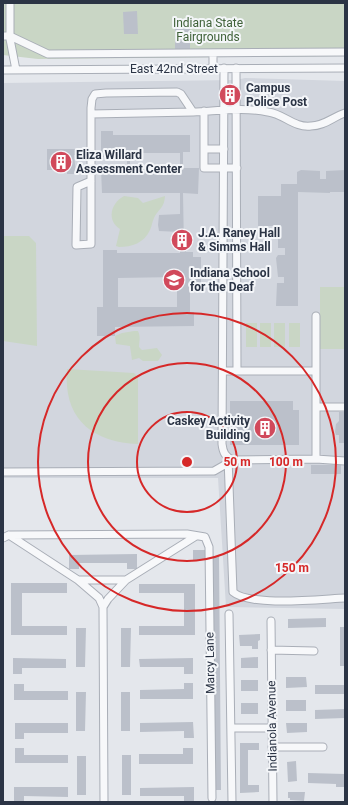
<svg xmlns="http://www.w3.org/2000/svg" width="348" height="805" viewBox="0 0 348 805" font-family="Roboto,sans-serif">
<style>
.built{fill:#d2d6de}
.green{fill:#c9d6c5}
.building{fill:#bbc0ca;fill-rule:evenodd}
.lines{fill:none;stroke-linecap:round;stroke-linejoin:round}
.minor-casing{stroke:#a9aeb7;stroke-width:9}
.minor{stroke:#f7f8fa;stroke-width:7}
.ring{fill:none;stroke:#d62828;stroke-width:2}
.labels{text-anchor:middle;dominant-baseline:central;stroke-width:4;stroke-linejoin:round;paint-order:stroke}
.park-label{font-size:12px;fill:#3f6138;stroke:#f4f6f9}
.street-label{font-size:12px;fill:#2b3445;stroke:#f4f6f9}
.poi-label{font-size:12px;font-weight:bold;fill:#2b3445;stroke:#f4f6f9;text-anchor:start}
.centre{fill:#d62828;stroke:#f4f6f9;stroke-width:2}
.ring-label{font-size:12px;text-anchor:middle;font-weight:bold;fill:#d62828;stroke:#f4f6f9;stroke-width:4;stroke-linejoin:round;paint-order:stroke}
</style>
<rect width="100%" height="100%" fill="#e4e7ec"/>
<path class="built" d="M245,78l100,3v528l-119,-2 -8,-129h-215v-395l233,-3z"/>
<path class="green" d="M3,3h342v53l-307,3 -35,-4z
M124,196l14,2 5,5 22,-7c-1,13 -6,12 -11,22 -2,4 -2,8 -4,12 -6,13 -18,17 -31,17l-3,-1 4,-17c-14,-9 -9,-26 4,-33z
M3,236h26l7,7 1,103 -34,-5z
M320,287h25v62h-25z
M246,323h11v24h-11z
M260,323h11v24h-11z
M274,323h11v24h-11z
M289,323h11v24h-11z
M134,331h4c3,7 1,10 1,16l3,3 15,-2 5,7 -4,6h-15l-4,-3 -7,2 -2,-14 -14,-2 -1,-8 7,-3z
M67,369l67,4 4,4v67c-47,-2 -75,-26 -71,-75z"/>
<path class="building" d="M137,11l1,23h-14l-1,-22z
M175,26h15v25h-15z
M101,131h12v4h77v17h-7v16h16l-1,26 -15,-1 1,56 2,3h7v5h8v26h-11v29h4v14l-79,1v9h-18v-29h6v-57h14v3h63v-21l-21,-1 -1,-6 1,-10 21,-1v-21h-78l-1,-24h26v-16h-14v4h-12zM130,153h50v15l-50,1zM177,277v30h-59v-29z
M47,149h29v6h-2l2,19h-9v-6h-15v2h-5z
M301,170l19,1v8h6v-8l19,-1v22h-15v1l-32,-1v114h-22l1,-23h7v-6h-6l-2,-19 2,-3h7v-7h-7v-22h-20v-30h23v-12h16v-12z
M230,401h63v9h6v35h-69z
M339,412h6v42l-1,-11h-5v-8h-3l-1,-3 1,-8 3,-3z
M311,465h30v9h-30z
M193,550h12v10h-12z
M137,554v15h-10v-6h-48v6h-10v-14z
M213,556h6l2,234h-6z
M11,583h56v10h-45v33h45v9h-56z
M139,584h56v51h-56v-9h45v-33h-45z
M326,618v9l-38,1v-9z
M340,627h5v39h-5z
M76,628h10l-1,39h-9z
M121,628h10l-1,39h-9z
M260,634v6l-2,1v8h-6v-3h-12l-1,-11z
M258,657v11h-17v-10z
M13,658l53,1v9h-44v6h-9z
M193,658v16h-9v-7h-44l-1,-8z
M286,677h20l1,10 -21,1z
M241,680h17v11h-17z
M184,683h9v16h-53v-9l44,-1z
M14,684h10v7h44v9h-54z
M315,685h30v9h-30z
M76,692h10l-1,39h-9z
M121,692h9v39h-9z
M286,700h20v11h-20z
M241,703h17v11h-17z
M345,709v9l-30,1v-9z
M193,722l1,16h-10v-7l-44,1v-9z
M15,723h53v10h-44v6h-9z
M286,723h21v9l-20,1z
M240,743h19v7h-11v35h11v7l-19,1z
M15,748h9v7h44v8h-53z
M183,748h10v16h-54v-10h44z
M122,755h9v40h-9z
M77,756h9v39h-9z
M296,761l1,20 -9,1 -1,-20z
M308,773l37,1v13h-9v-3l-28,-1z
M14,787h54v10l-44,-1v6h-10z
M194,787v15h-10v-6h-44v-8z
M288,792h17l-1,9 -14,-1v-2h-2z"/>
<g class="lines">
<g class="minor-casing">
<path id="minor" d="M10,3v36l6,31
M3,36h7l38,18 297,-2
M213,53v16
M224,68l-2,376c1,8 3,13 11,16l83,-1v-143
M236,68l1,303
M3,70l342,-2
M204,111v38h20
M91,114l102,-2
M204,149v19h33
M91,181l-14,6 -1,58 15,-1v-136l1,-9 3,-5 11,-1 71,-1 4,2 12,18c25,-1 51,-5 75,0 16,2 26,16 43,14 13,0 22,-9 34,-13
M223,371h92
M316,407h29
M228,458l5,134c17,15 88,7 112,6
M316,459l29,2
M3,472l211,-1 14,-8
M9,535l69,45
M3,538l6,-3 178,-1 18,3 4,10 3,251
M78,580h48l-18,19 -5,8 -4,-9z
M126,580l70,-44
M103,607l1,195
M229,614l3,188
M271,621l2,181
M271,650l43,1
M232,728h40
M272,747h51"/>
</g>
<use href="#minor" class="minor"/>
</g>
<g class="ring">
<circle cx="187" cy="462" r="50"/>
<circle cx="187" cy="462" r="99"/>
<circle cx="187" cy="462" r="149"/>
</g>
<defs>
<g id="building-disc" transform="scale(1.15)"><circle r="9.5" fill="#d1495b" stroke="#f4f6f9"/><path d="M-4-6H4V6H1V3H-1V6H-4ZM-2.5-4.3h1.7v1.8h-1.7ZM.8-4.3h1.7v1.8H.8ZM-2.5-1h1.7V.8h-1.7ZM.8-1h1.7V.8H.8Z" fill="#fff"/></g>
<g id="school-disc" transform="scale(1.15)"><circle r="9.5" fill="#d1495b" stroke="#f4f6f9"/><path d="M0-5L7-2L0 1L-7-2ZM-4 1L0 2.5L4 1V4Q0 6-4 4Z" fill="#fff"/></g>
</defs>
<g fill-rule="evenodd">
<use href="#building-disc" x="230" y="95"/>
<use href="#building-disc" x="61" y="162"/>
<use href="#building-disc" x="182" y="240"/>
<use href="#school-disc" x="174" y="280"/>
<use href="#building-disc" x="265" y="428"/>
</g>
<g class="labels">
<g class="park-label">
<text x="208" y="23">Indiana State<tspan x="208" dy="14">Fairgrounds</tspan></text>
</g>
<g class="street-label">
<text x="174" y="69">East 42nd Street</text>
<text transform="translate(210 663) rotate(-91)">Marcy Lane</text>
<text transform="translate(272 726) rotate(-91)">Indianola Avenue</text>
</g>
<g class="poi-label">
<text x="246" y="88">Campus<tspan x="246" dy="14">Police Post</tspan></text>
<text x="76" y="155">Eliza Willard<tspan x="76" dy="14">Assessment Center</tspan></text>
<text x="198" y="233">J.A. Raney Hall<tspan x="198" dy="14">&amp; Simms Hall</tspan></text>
<text x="190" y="273">Indiana School<tspan x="190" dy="14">for the Deaf</tspan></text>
<text x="250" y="421" text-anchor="end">Caskey Activity<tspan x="250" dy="14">Building</tspan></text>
</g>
</g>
<circle cx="187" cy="462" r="6" class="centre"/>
<g class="ring-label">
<text x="237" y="466">50 m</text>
<text x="286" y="466">100 m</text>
<text x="292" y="572">150 m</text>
</g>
<rect width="348" height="805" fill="none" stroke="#2b3445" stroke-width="8"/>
</svg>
